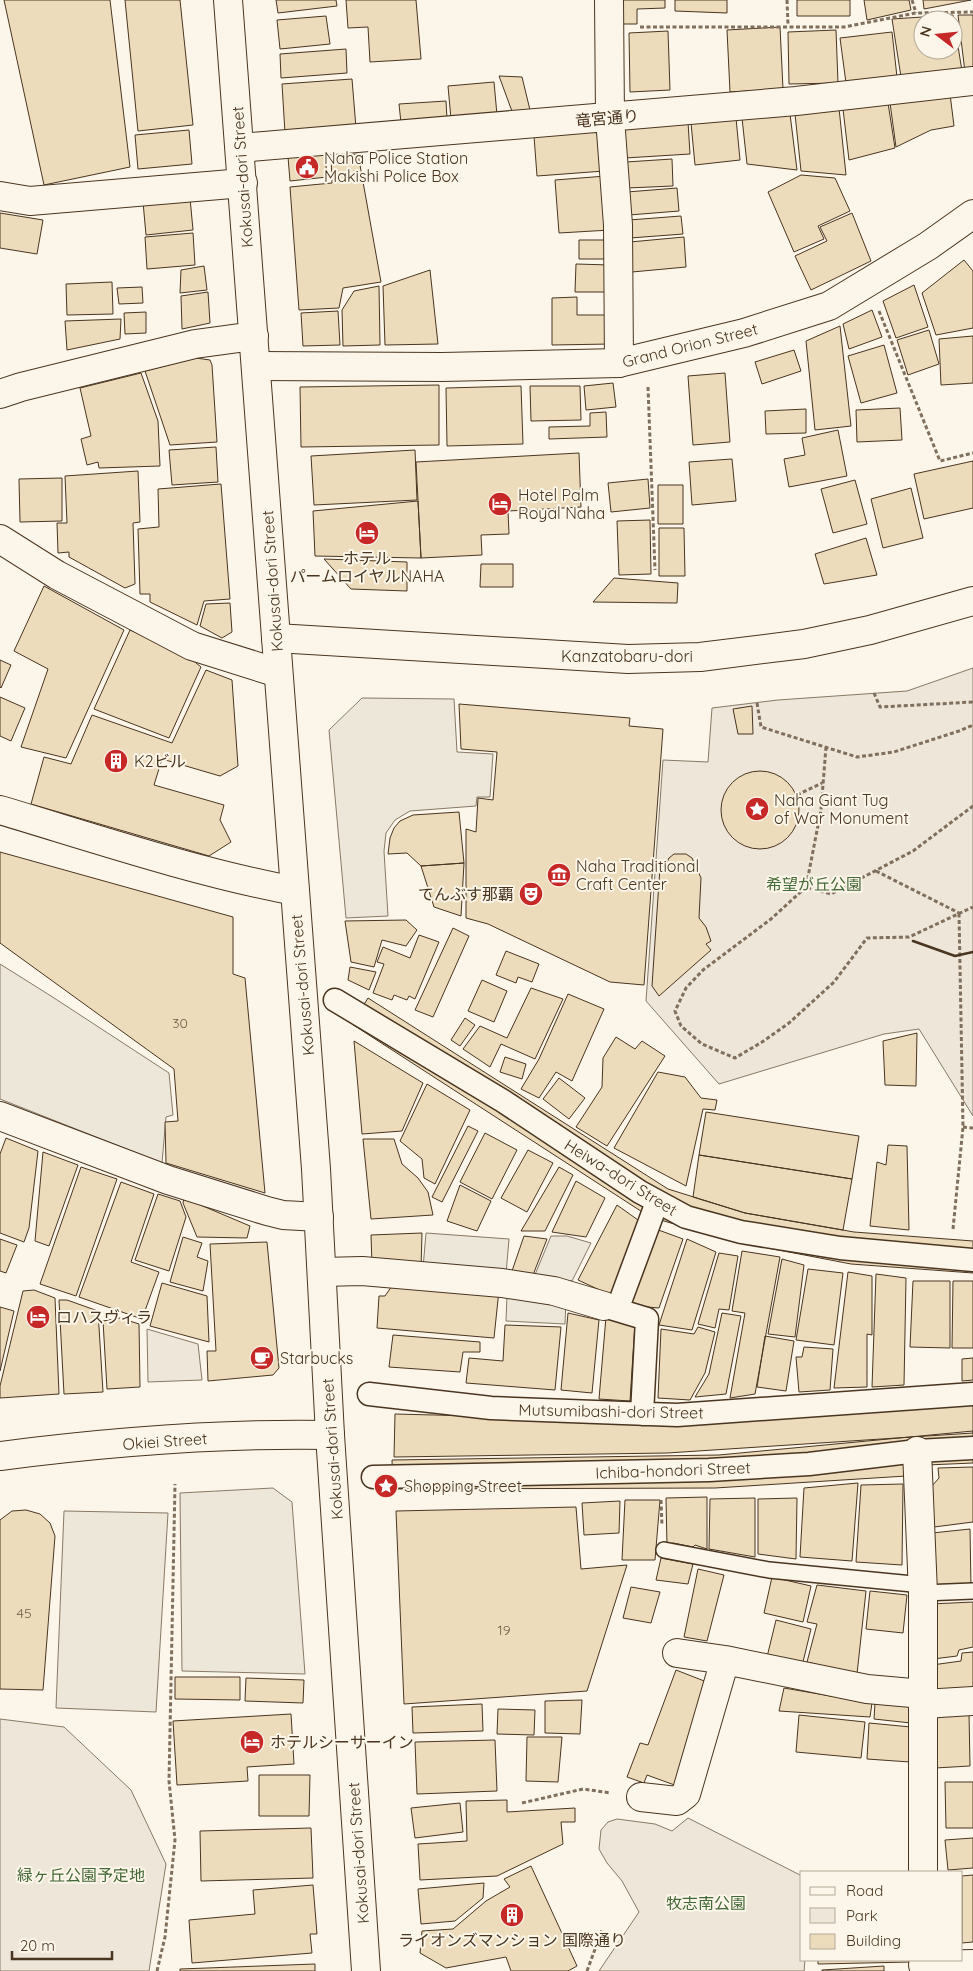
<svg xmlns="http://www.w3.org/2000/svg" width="973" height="1971" viewBox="0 0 973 1971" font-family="Quicksand,'Noto Sans JP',sans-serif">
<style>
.green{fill:#ede6d9;stroke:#887966}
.parking{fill:#ede7d9;stroke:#887966}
.building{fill:#ecdcbc;stroke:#4a3520;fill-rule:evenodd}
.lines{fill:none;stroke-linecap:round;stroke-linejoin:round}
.service-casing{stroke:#4a3520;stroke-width:18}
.pedestrian-casing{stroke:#4a3520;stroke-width:25}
.minor-casing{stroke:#4a3520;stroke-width:30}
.tertiary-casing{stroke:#4a3520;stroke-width:30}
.secondary-casing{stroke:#4a3520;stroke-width:30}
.path{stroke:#7f6f5c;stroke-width:3;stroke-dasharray:4 2.5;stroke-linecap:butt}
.service{stroke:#fbf6e9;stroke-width:15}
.pedestrian{stroke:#fbf6e9;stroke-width:22}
.minor{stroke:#fbf6e9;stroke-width:28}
.tertiary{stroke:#fbf6e9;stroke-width:28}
.secondary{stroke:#fbf6e9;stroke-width:28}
.wall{stroke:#4a3520;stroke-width:2.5}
.labels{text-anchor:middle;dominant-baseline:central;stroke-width:4;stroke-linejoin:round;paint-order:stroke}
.number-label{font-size:14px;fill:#725f47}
.street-label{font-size:16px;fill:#4a3520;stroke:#fbf6e9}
.poi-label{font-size:16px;fill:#4a3520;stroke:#fbf6e9;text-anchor:start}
.park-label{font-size:16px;fill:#436837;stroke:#fbf6e9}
</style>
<rect width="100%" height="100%" fill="#fbf6e9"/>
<path class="green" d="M973,668v448l-54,-87 -35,5 -165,50 -73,-83 17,-241 45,2 4,-54 66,-8 129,-9z
M147,1329l51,15 4,36 -54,2z
M0,1719l64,8 67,63 35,74 -17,107h-149z
M688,1818l114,58v84h3l-1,11h-205l40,-59 -17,-31 -15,-18 -8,-14 2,-19 7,-8 9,-3 38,5 17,7z"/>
<path class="parking" d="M362,698l92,1 3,53 36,2 -3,43h-13l-1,9 -66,5 -15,9 -9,13 -2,18 4,65 -42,2 -17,-188z
M0,964l51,32 118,77 4,42 -7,2 -4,46 -162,-64z
M426,1233l83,6 -3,35 -83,-6z
M551,1236h16l24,7 -19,38 -38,-4z
M507,1295l59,3 -1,26 -59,-3z
M273,1488l19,14 13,172 -123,-3 -2,-178z
M64,1511l104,2 -12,199 -100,-4z"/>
<path class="building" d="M4,0h106l20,167 -86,18z
M125,0h55l13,125 -55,6z
M276,0h60l1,6 -59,7z
M346,0h70l5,59 -51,3 -2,-35 -20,1z
M622,0h43v8l-28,1v15h-14z
M675,0h52v13l-52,-2z
M797,0h53v16h-53z
M864,0h45l2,10 -44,10z
M923,0h48l-47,9z
M953,15l9,56 -61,6 -9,-58zM923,20h30v30h-30z
M958,15h15v55l-8,2z
M326,16l4,28 -50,5 -3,-29z
M780,27l3,62 -53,3 -3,-62z
M836,30l2,53 -49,1 -1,-52z
M668,31l2,59 -40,2 -1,-59z
M892,32l5,45 -51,6 -6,-45z
M346,49l1,24 -66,5 -1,-24z
M499,76l23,1 8,33 -17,4z
M352,79l4,49 -71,5 -3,-49z
M494,82l3,33 -46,4 -3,-33z
M950,94l4,32 -23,4 -35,17 -6,-44z
M446,101l1,18 -46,4 -2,-19z
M888,103l7,45 -46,12 -6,-51z
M839,108l7,67 -45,-4 -6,-57z
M790,114l7,56 -50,-6 -5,-46z
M736,118l4,42 -45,5 -4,-42z
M688,122l2,32 -65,4 -2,-32z
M189,130l3,34 -54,5 -3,-34z
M601,131l3,40 -67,5 -3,-40z
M325,153l2,24 -37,4 -2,-24z
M358,154l23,128 -38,6 -4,20 -40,2 -9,-123 42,-4 -1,-28z
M672,159l1,27 -46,2 -1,-26z
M801,175l34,3 15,33 -32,15 6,13 -30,13 -26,-60z
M606,176l4,54 -51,3 -4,-53z
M677,188l2,23 -50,4 -2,-23z
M190,198l3,32 -47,5 -3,-33z
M0,213l43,7 -6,34 -37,-6z
M852,213l19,48 -60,29 -16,-34 32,-15 -7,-14z
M681,216l2,18 -53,4 -1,-18z
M193,233l2,32 -48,4 -2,-32z
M684,237l2,30 -54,5 -2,-30z
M579,240h31v19h-31z
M964,260l9,11v57l-37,7 -14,-42z
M576,264l34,1 -1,27h-34z
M204,266l3,24 -27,3 1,-23z
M430,270l8,74 -53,1 -2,-59z
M112,282l1,32 -46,1 -1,-31z
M914,285l14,42 -32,11 -13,-37z
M379,286l1,59 -37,1 -1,-36 12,-19z
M142,287l1,16 -24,1 -2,-16z
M208,292l2,31 -28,6 -1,-33z
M577,297v18h32l1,29 -58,1v-47z
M872,310l10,27 -33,12 -6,-25z
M338,311l2,34 -37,1 -2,-33z
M146,312v21l-21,1 -1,-21z
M121,319l-1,20 -53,11 -2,-29z
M840,326l11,100 -36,4 -9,-89z
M929,330l10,34 -31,11 -11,-35z
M973,336v47l-32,2 -2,-46z
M884,345l13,48 -36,10 -13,-47z
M794,350l7,21 -39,13 -7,-22z
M196,358l14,2 2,5 5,77 -47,3 -25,-74z
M141,373l17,48 2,45 -61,2 -1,-6 -11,3 -6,-26 10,-3 -11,-48z
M725,373l5,69 -37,3 -5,-69z
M613,383l3,24 -30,3 -2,-24z
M439,385v60l-138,2 -1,-60z
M521,386l2,58 -76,2 -1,-58z
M530,386h50l1,34 -50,1z
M900,408l2,32 -45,2 -1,-32z
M806,409v24l-40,1 -1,-23z
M606,412l1,25 -58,2v-12l41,-1v-13z
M838,430l9,46 -58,11 -5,-28 21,-4 -3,-17z
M216,447l2,35 -46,3 -3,-35z
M415,450l2,50 -103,5 -3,-49z
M579,453l2,54 -73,4 1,23 -28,1 1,20 -61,3 -5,-96z
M732,459l4,42 -44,4 -3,-43z
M973,461v47l-49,11 -10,-45z
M138,471l2,51 -7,1 2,61 -10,4 -56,-31v-5l-11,1 -1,-30h10l-2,-47z
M62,478v43l-42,1 -1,-43z
M648,479l2,29 -39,4 -3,-29z
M855,480l12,44 -34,9 -12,-44z
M221,484l9,115 -26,2 -7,24 -47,-23v-8h-10l-2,-65 21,-2 -1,-38z
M658,485h25v39h-25z
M911,488l12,50 -40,10 -12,-49z
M418,501l3,57 -106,-2 -2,-45z
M650,520l1,54 -32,1 -2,-54z
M659,528h25l1,48h-26z
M866,538l11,37 -53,9 -9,-30z
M324,559l83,3v29l-56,-2z
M481,564h32v23h-33z
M614,578l64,5 -1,20 -84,-1z
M44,586l80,44 -58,128 -45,-11 27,-78 -34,-18z
M230,603l2,29 -10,6 -22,-12 6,-22z
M130,630l54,23 17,14 -32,71 -75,-29z
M0,660l11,5 -10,23 -1,-1z
M206,670l26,10 6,86 -18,10 -58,-17 -8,26 70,20 -4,15 11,22 -22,14 -178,-52 13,-47 27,7 21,-49 80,28z
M0,697l25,11 -14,33 -11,-5z
M459,704l171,14 -1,8 34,3 -19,256 -34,-3 -122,-58 -22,-6v-89l10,3 2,-34 15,2 4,-48 -36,-3z
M752,706l1,28h-15l-5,-25z
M721 810a39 39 0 1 1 78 0a39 39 0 1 1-78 0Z
M459,812l5,51 -43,3 -14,-13 -19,1 2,-16 4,-10 6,-7 13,-6z
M0,852l233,65v57l12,4 20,215 -99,-30 -1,-41 13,-1 -4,-52 -174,-126z
M674,854h12l6,4 9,20 -2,40 7,9 5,14 -5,3 5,6 -52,46 -7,-10 8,-119 5,-1 4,-8z
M464,863l-3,53 -27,-9 -13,-41z
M406,920l11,10 -11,16 -24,-6 -8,27 -23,-5 -6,-41z
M453,928l16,8 -36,81 -18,-7z
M419,935l20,7 -24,57 -6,-3 -2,4 -13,-5 -2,5 -19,-7 11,-29 -7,-2 6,-15 27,11z
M506,951l33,13 -7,18 -14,-5 -2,6 -20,-8z
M350,967l26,5 -7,18 -21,-10z
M482,980l25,11 -13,31 -26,-11z
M531,988l32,11 -28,60 -34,-15 -11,23 -27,-18 17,-23 27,12z
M568,994l36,15 -32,72 -16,-9 -17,26 -18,-9 18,-30z
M368,998l300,191 77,24 109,19 119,9v32l-122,-9 -114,-22 -87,-25 -298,-193z
M465,1018l10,7 -15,21 -9,-6z
M917,1033l-1,53 -31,-1 -2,-44z
M616,1037l19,12 7,-8 23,15 -58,90 -31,-19 26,-40 1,-29z
M354,1041l69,42 -21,48 -40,3z
M505,1057l21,7 -4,15 -22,-7z
M658,1072l27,5 16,21 16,2 -2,10 -12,-1 -17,77 -72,-38z
M559,1078l26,20 -16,21 -26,-20z
M427,1084l43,26 -35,74 -11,-6 -2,-19 -22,-18z
M706,1112l153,24 -7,43 -153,-24z
M468,1126l10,5 -36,71 -10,-5z
M485,1133l32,17 -25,49 -32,-17z
M6,1138l32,13 -9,77 -5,14 -24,-9v-79z
M363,1139h31l8,25 16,14 10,14 5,23 -62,4z
M888,1145l19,1 2,84 -39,-4 7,-64 9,3z
M528,1150l25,13 -26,49 -26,-14z
M43,1152l35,13 -29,81 -14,-5z
M699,1155l153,24 -9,51 -98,-17 -52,-16z
M81,1167l36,12 -41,117 -36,-12z
M559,1167l14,8 -28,56h-24z
M576,1181l29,17 -19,39 -34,-5z
M121,1182l33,12 -23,68 28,10 -17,47 -63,-22z
M460,1185l31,16 -14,30 -30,-10z
M158,1194l22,7 6,16 -17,54 -34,-11z
M184,1198l66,28 -3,12 -50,-1 -14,-34z
M617,1205l28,20 -28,73 -39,-18z
M653,1228l30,11 -24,69 -23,-2 -10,-5z
M422,1233l-1,36 -49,-5 -1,-29z
M524,1236l23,3 -14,36 -21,-4z
M183,1237l19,6 -5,14 11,4 -5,30 -33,-9z
M0,1239l17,6 -11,28 -6,-2z
M687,1239l29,13 -24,78 -33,-5z
M267,1242l12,126 -6,7 -65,6 -1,-30h9l-6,-107z
M742,1251l38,6 -25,137 -25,4 15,-85 -13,-2z
M719,1253l19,3 -9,54 -10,-1 -4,19 -17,-4z
M782,1259l22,6 -9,72 -27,-3z
M808,1269l35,4 -9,72 -38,-5z
M848,1272l24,4v59l-5,-1v53l-33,1z
M876,1274l30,4 -2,107 -32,2z
M913,1281h37v67l-40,-1z
M953,1281h20v67h-21z
M162,1283l45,13 2,46 -59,-16z
M394,1283l105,7 -5,48 -117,-10 2,-32h6z
M34,1290l21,8 4,96 -59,4v-12l23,-95z
M59,1300h8l31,11 5,81 -39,2z
M0,1307l14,4 -14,60z
M568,1313l31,7 -7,73 -31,-3z
M722,1313l19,3 -15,78 -31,3 14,-23z
M606,1317l29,6 -5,78 -31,-2z
M120,1318l19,6 1,63 -33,2 -4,-68z
M505,1325l56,2 -6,63 -89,-7 3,-25 34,3z
M698,1327l17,5 -10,41 -15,27 -32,-2 3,-69 33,5z
M393,1335l87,7v10h-17l-3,20 -71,-5z
M765,1336l29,5 -8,50 -29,-4z
M804,1347l29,2 -3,41 -31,2 -3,-35h6z
M973,1358v22l-11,1v-22z
M973,1398v35l-306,20 -273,4 1,-43 275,7z
M973,1431v32l-46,2 -21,11 -191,12 -322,1 -1,-29 327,-5z
M973,1467v55l-39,5 -3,-40 8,-9 -1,-10z
M858,1483l-6,78 -52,-4 4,-69z
M903,1484l-1,81 -46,-3 5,-77z
M707,1497v52l-12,-4 -2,2 -20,-4 -6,3 -1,-48z
M755,1498v59l-46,-8 1,-50z
M797,1498l-1,61 -38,-5v-55z
M625,1500h35l-5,60h-33z
M620,1501l-1,32 -35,2 -2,-32z
M576,1507l5,62 46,-4 -40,126 -183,13 -8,-193z
M26,1510l14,4 10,9 5,13 -12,154 -43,-1v-169l12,-9z
M970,1529l1,58 -40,2 1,-56z
M661,1558l32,6 -5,20 -32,-4z
M698,1569l26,6 -17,66 -23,-4z
M772,1577l39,9 -8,36 -39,-9z
M817,1585l49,6 -9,83 -50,-12 10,-38 -10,-2z
M631,1587l29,5 -9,31 -28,-5z
M870,1591l37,4 -4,38 -37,-4z
M973,1602v45l-14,3 -2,6 -24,3 -2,-55z
M776,1620l35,9 -9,37 -35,-9z
M973,1652v46l-38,-4 -3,-29 29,-4 1,-8z
M676,1670l41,16 -37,101 -33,-12 -3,8 -17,-6 13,-34 8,2z
M175,1677h65v23l-65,-1z
M246,1678l58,2 -1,23 -58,-2z
M784,1688l88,15 -2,14 -91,-6z
M582,1700l-2,34 -35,-1v-32z
M875,1703l36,4v16l-37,-4z
M482,1704l1,27 -70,2 -1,-26z
M498,1709l37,1 -1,25 -37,-1z
M291,1714l3,50 -47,3 1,14 -71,4 -4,-64z
M934,1714h35l1,52 -35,2z
M799,1715l66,7 -4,36 -65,-6z
M869,1723l42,4 -1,35 -43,-3z
M527,1737h35l-4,45 -32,-1z
M495,1740l2,51 -80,3 -2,-52z
M259,1775h51l-1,41h-50z
M945,1782h28v46h-27z
M507,1800v12l68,-4v14h-14l2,22 -66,32 -77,4 -2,-36 49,-3 -1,-40z
M460,1803l3,29 -48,6 -4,-30z
M311,1828l2,50 -112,3 -1,-50z
M973,1838v30l-25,2 -3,-30z
M531,1866l46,100 -9,5h-57l-5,-14 -60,11 -26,-15 2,-22 31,-2 33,-28 24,-14 -6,-8z
M973,1875v67l-11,1v-67z
M484,1883l-1,15 -28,23 -34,3 -3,-35z
M313,1885l4,49h-7l2,19 -120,10 -3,-43 66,-6 -2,-24z
M818,1960h93v2l-93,2z
M315,1964v7h-135v-2z
M884,1966v5h-62v-1z"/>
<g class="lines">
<g class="service-casing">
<path id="service" d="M664,1550l105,20 154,15
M923,1593l50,-2"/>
</g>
<g class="pedestrian-casing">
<path id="pedestrian" d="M335,1000l168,101 137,91 46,25 55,15 99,16 133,12
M604,1306l43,13 -5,95
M617,1310l40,-108
M369,1394l122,14 186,7 296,-21
M373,1477l336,-7 100,-6 108,-13 56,-3"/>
</g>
<g class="minor-casing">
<path id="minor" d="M609,0l1,118 8,107 1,138
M240,148l556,-47 177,-20
M0,196l30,5 213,-18
M0,394l21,-7 174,-43 59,-8
M0,539l57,36 135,71 86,27
M0,810c97,29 195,62 295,81
M0,1116l168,64 99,31 16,4 36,2
M322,1272l40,-1 140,12 52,8 50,15
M917,1451l6,142v279
M677,1653l48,7 142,29 56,5
M923,1704l50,-3
M641,1797l36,4 9,-7 39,-134
M923,1965l50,-1"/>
</g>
<g class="tertiary-casing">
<path id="tertiary" d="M256,366l186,1 177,-4 125,-30 85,-27 99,-60 45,-32
M276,638l352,21 72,-2 104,-13 66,-14 103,-29
M0,1456c109,-14 220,-23 330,-21"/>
</g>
<g class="secondary-casing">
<path id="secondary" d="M228,0l88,1169 14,266 36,536"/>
</g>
<path class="path" d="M787,0l1,25
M912,0l4,13
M640,27h204l72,-14 57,-1
M879,311l61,150 33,-8
M648,387l7,183
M874,693l6,14 93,-5
M757,703l4,24 96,30 37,-5 65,-21 14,-6
M826,747l-5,63 -15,77 25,7 82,-43 60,-45
M797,795l25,-12
M876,871l83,42
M806,887l-35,32 -68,51 -17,18 -11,23 6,15 21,18 33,14 27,-16 27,-19 45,-41 33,-44 42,-1 64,-30
M963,1127l10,1
M953,1229l10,-102 -4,-214
M661,1500l1,26
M522,1803l61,-14 28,4
M157,1971l8,-34 10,-97 -6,-59 6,-297
M587,1971l15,-41"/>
<use href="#service" class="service"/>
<use href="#pedestrian" class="pedestrian"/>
<use href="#minor" class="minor"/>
<use href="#tertiary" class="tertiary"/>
<use href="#secondary" class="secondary"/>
<path class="wall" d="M913,941l42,15 18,-4"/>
</g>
<defs>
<g id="civic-disc" transform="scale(1.25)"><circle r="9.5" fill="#c62828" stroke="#fbf6e9"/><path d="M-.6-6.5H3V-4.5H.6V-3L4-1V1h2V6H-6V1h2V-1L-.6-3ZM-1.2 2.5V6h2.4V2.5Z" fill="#fff"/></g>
<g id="hotel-disc" transform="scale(1.25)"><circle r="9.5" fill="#c62828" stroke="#fbf6e9"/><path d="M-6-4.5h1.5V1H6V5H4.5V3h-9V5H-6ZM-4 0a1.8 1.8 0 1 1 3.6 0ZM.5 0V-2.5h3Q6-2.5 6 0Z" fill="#fff"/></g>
<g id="building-disc" transform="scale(1.25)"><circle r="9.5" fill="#c62828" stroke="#fbf6e9"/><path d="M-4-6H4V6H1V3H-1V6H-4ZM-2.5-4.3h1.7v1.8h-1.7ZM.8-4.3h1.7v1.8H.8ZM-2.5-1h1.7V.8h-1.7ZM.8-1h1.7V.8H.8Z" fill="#fff"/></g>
<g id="sight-disc" transform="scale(1.25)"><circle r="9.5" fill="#c62828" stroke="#fbf6e9"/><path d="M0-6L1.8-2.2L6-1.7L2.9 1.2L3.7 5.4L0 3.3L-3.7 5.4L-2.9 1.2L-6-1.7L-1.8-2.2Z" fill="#fff"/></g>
<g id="museum-disc" transform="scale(1.25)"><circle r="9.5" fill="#c62828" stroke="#fbf6e9"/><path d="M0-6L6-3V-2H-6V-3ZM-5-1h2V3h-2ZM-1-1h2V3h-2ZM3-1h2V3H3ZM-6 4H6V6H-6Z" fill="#fff"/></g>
<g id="theatre-disc" transform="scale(1.25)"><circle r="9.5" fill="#c62828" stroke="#fbf6e9"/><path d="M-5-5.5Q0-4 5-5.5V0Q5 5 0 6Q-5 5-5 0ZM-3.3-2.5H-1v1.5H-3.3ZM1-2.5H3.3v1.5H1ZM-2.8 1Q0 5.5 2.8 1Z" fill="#fff"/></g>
<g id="cafe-disc" transform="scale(1.25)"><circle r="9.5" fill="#c62828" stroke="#fbf6e9"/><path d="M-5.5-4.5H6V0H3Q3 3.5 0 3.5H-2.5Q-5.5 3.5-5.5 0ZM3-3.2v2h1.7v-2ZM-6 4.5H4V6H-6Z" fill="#fff"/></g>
</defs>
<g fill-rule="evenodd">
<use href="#civic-disc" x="307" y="167"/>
<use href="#hotel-disc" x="500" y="504"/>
<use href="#hotel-disc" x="367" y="533"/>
<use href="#building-disc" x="116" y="761"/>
<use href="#sight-disc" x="757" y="809"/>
<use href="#museum-disc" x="559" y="875"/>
<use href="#theatre-disc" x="531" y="894"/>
<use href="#hotel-disc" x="38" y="1317"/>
<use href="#cafe-disc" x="262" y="1358"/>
<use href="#sight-disc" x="386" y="1486"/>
<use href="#hotel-disc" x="252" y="1742"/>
<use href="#building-disc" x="512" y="1915"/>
</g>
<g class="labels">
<g class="number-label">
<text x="180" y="1023">30</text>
<text x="24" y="1613">45</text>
<text x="504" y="1630">19</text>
</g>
<g class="street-label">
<text transform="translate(607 118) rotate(-5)">竜宮通り</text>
<text transform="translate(242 177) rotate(-94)">Kokusai-dori Street</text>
<text transform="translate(690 345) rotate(-14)">Grand Orion Street</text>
<text transform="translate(272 581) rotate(-94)">Kokusai-dori Street</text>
<text x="627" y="656">Kanzatobaru-dori</text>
<text transform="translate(302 985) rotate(-95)">Kokusai-dori Street</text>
<text transform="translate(621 1177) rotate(32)">Heiwa-dori Street</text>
<text transform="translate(611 1411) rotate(1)">Mutsumibashi-dori Street</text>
<text transform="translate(165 1441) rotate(-4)">Okiei Street</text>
<text transform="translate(332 1449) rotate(-94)">Kokusai-dori Street</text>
<text transform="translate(673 1470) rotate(-2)">Ichiba-hondori Street</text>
<text transform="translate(358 1853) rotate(-94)">Kokusai-dori Street</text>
</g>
<g class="poi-label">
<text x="324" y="158">Naha Police Station<tspan x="324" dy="18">Makishi Police Box</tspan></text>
<text x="518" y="495">Hotel Palm<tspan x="518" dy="18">Royal Naha</tspan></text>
<text x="367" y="558" text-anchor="middle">ホテル<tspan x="367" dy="18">パームロイヤルNAHA</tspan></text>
<text x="134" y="761">K2ビル</text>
<text x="774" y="800">Naha Giant Tug<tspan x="774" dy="18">of War Monument</tspan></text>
<text x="576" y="866">Naha Traditional<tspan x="576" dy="18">Craft Center</tspan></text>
<text x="514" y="894" text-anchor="end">てんぶす那覇</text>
<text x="56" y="1317">ロハスヴィラ</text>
<text x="280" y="1358">Starbucks</text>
<text x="404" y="1486">Shopping Street</text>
<text x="270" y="1742">ホテルシーサーイン</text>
<text x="512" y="1940" text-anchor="middle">ライオンズマンション 国際通り</text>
</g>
<g class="park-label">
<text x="814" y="884">希望が丘公園</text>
<text x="81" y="1875">緑ヶ丘公園予定地</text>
<text x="706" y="1903">牧志南公園</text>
</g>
</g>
<rect x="800" y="1871" width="162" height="90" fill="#fbf6e9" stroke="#b4a999"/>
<rect x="810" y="1887" width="25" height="8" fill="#fbf6e9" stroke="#b4a999"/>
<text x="846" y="1896" font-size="15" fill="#4a3520">Road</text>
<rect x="810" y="1908" width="25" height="15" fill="#ede6d9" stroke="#b4a999"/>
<text x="846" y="1921" font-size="15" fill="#4a3520">Park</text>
<rect x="810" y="1934" width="25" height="15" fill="#ecdcbc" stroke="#b4a999"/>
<text x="846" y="1946" font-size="15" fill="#4a3520">Building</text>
<g transform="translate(938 35) rotate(286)"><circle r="24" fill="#fbf6e9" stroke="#b4a999"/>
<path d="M0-4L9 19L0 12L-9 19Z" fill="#c62828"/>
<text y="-8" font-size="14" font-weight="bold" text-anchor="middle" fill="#4a3520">N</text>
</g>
<path d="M12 1951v8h100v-8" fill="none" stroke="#4a3520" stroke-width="2.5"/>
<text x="20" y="1951" font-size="15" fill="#4a3520" stroke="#fbf6e9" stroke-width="4" paint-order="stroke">20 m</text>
</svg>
